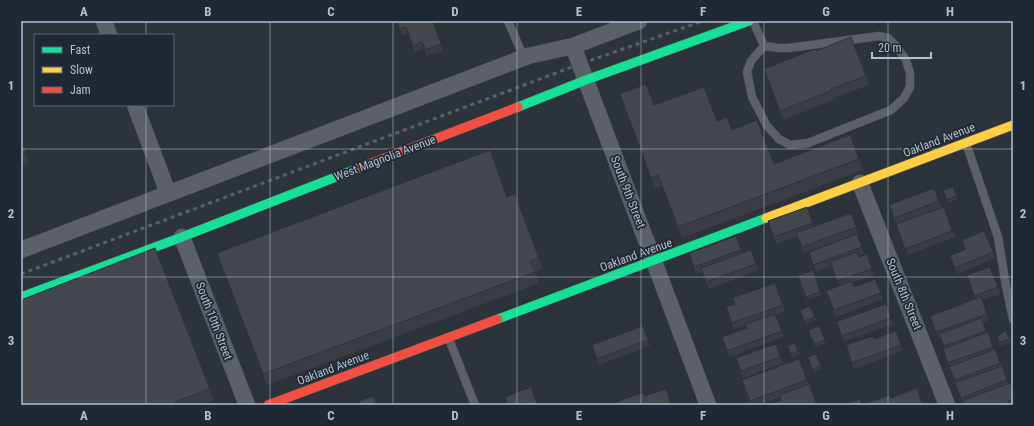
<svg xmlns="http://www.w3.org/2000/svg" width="1034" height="426" viewBox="0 0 1034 426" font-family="'Roboto Condensed',sans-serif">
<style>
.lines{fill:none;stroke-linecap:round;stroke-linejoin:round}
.lane-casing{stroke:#4a4f55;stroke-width:9}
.street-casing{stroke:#4a4f55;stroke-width:17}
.fast-casing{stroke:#4a4f55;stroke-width:10}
.slow-casing{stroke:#4a4f55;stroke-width:10}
.jam-casing{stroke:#4a4f55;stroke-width:10}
.lane{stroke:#5c6169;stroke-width:8}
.street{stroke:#5c6169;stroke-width:16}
.fast{stroke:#16e098;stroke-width:9}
.slow{stroke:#ffcf43;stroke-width:9}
.jam{stroke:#f24e42;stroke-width:9}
.rail{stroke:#5b6066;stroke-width:3;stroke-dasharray:4 4;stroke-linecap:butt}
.wall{fill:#3a3e44}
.building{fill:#43484f;stroke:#2f3237}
.grid{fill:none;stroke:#b7bfcb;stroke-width:1;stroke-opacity:0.55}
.labels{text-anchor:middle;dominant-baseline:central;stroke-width:3.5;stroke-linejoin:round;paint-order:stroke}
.street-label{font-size:12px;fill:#b7bfcb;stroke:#1f2936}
.neatline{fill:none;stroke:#b7bfcb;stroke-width:1.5}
.grid-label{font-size:13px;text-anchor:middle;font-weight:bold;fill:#b7bfcb}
</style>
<rect width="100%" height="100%" fill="#2c333b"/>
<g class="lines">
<g class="lane-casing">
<path id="lane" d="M508,21l16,37
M753,21l11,25
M879,36l9,2 8,8 10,14 4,13v14l-6,11 -13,12 -83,33 -18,2 -11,-6 -12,-13 -15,-29 -5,-25 4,-11 13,-15 14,2h11z
M966,143l32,94 8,49 7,33
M449,339l26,66"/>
</g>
<g class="street-casing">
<path id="street" d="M104,21l5,14
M573,46l135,359
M135,105l33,88
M860,183l87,222
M182,237l65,168
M21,250l507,-194 45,-10 66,-25"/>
</g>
<g class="fast-casing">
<path id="fast" d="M518,107l68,-27 163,-59
M21,297l161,-60 177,-69
M498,319l268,-101"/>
</g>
<g class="slow-casing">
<path id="slow" d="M766,218l247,-93"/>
</g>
<g class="jam-casing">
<path id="jam" d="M359,168l159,-61
M268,405l230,-86"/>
</g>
<use href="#lane" class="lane"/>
<use href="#street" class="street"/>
<use href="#fast" class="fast"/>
<use href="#slow" class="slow"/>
<use href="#jam" class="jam"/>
<path class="rail" d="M21,274l559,-210 123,-43"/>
</g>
<path class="wall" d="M397,21h36l10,30 -16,5 -3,-7 -9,3 -7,-19 -6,3z
M851,37l18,48 -35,13v2l-51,20 -19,-51 52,-18z
M620,94l34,11 63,16 15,9 42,34 76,-29 13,35 -181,68 -20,-52 -7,3z
M21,141l8,22 -8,3z
M934,188l7,19h3l11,30 -47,18 -19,-50z
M943,190l14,6 1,3 -10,4z
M507,197l32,61 4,11 -8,3 4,11 -272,102 -50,-132z
M807,207l7,19 37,-13 7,20 -54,20 -6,-17 -22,8 -8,-23z
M857,234l7,20 -6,2 1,1 8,-3 7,21 -22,8 2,4 21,-8 8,20 -47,18 -10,-26 13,-5 -8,-20 -15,6 -7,-20z
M736,236l6,17 9,-3 8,20 -50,19 -7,-17 -6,2 -7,-21z
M962,240l31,12 2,6 -38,16 -7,-18 15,-6z
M990,267l10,27 -18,6 7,20 -7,3 4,10 2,-1 6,18 1,-1 13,35 5,7v14h-48v-1h-2l-8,-21 -12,-34 2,-1 -4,-10 -2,1 -9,-23 46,-17 -9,-24z
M813,270l9,25 -15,5 -9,-24z
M775,283l10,28 -9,4 8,22 -55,20 -7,-20 25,-9 -1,-3 -12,4 -8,-22 9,-3z
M886,304l7,20 -49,18 -8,-20z
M810,306l6,14 -10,4 -6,-14z
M643,326l7,20 -51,19 -7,-20z
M819,326l7,17 -11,4 -7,-17z
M896,331l7,20 -49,18 -8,-24 28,-6z
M1006,331l5,11 -10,4 -4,-10z
M776,344l7,19 -40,15 -7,-20z
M787,346l11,5 2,3 -8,4z
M816,354l6,15 -8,3 -6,-15z
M799,359l10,25 -28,16 -1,-3 -23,8h-6l-9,-25z
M210,389l4,11 -13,5h-180z
M666,389l6,16h-55l28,-9z"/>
<path class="building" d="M397,21h36l8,23 -16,6 -3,-8 -9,4 -7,-19 -6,2z
M851,37l15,39 -35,13v2l-51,20 -16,-42 51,-20 1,2z
M646,84l8,21 50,-18 13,34 10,-4 5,13 25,-10 17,44 76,-29 9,24 -181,68 -20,-52 -7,3 -31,-84z
M21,141l5,11 -5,2z
M490,150l17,47 8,-3 24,64 -9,3 5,11 -272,102 -46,-121z
M953,187l4,9 -10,4 -4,-10z
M934,188l5,13 -45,17 -5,-13z
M807,207l6,16 -39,14 -6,-16z
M944,207l8,24 -47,18 -9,-25z
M851,213l5,14 -54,20 -6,-14z
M984,231l9,21 -38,16 -5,-12 16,-7 -4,-9z
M857,234l5,13 -49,18 -4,-13z
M736,236l5,14 -47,17 -5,-14z
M155,248l55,141 -35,13 2,3h-156v-105z
M751,250l5,14 -50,18 -5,-14z
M857,252l2,5 8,-3 5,15 -35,12 -7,-19z
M990,267l8,20 -24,9 -7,-21z
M813,270l7,22 -14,5 -8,-21z
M875,279l6,14 -47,17 -8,-19 25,-10 3,6z
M775,283l8,22 -51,18 -6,-16 9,-3 -3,-6z
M981,297l6,17 -51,18 -6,-16z
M886,304l5,14 -49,18 -6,-14z
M810,306l5,11 -11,4 -4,-11z
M775,314l7,17 -55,20 -5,-14 25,-9 -2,-4z
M981,318l5,13 -42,15 -5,-12z
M643,326l5,14 -51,19 -5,-14z
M819,326l6,14 -11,4 -6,-14z
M896,331l5,14 -49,18 -6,-18 27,-9 1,3z
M1006,331l3,8 -9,4 -3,-7z
M988,332l5,15 -45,16 -5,-14z
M795,343l3,8 -7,3 -4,-8z
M776,344l4,13 -39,14 -5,-13z
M995,349l5,14 -45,17 -6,-13z
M816,354l5,12 -9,3 -4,-12z
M799,359l8,21 -57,21 -8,-21z
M1002,366l5,14 -46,18 -6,-15z
M1010,383l3,8v9l-5,1 2,4h-45l-1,-5z
M809,384l8,21h-50l14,-5 -2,-5z
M531,387l6,17 -3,1h-26l-3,-8z
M917,388l5,16 -3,1h-54l-1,-1 26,-9 1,3z
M666,389l5,14 -6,2h-48l-1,-3 28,-10 1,4z
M374,396l3,9h-17l-1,-4z
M860,399l2,6h-18z"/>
<path class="grid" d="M146,21v14M270,21v384M393,21v384M517,21v384M641,21v384M764,21v384M888,21v384M146,105v300M21,149h992M21,277h992"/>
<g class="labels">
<g class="street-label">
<text transform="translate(939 140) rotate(-21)">Oakland Avenue</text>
<text transform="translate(385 158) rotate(-21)">West Magnolia Avenue</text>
<text transform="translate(628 192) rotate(69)">South 9th Street</text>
<text transform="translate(636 255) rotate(-20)">Oakland Avenue</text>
<text transform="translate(904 294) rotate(68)">South 8th Street</text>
<text transform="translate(214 321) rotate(69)">South 10th Street</text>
<text transform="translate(333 368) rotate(-21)">Oakland Avenue</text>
</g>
</g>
<rect width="1034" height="426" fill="none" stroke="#1f2936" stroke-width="44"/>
<rect x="34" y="34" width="140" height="72" fill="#1f2936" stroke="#5c6572"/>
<rect x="42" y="47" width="20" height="6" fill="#16e098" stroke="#5c6572"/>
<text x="70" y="54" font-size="12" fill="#b7bfcb">Fast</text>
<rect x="42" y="67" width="20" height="6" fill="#ffcf43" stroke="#5c6572"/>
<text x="70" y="74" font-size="12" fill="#b7bfcb">Slow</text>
<rect x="42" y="87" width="20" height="6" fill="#f24e42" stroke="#5c6572"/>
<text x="70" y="94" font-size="12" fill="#b7bfcb">Jam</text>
<path d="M872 52v6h59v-6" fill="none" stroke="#b7bfcb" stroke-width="2"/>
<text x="878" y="52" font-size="12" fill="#b7bfcb" stroke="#1f2936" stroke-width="3" paint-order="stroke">20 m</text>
<rect x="22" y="22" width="990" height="382" class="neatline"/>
<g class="grid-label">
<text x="84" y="16">A</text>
<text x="208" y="16">B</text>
<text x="331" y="16">C</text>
<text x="455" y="16">D</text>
<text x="579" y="16">E</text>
<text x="703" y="16">F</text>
<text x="826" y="16">G</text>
<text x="950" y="16">H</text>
<text x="11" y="90">1</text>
<text x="1023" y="90">1</text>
<text x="11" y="218">2</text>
<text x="1023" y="218">2</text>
<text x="11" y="345">3</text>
<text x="1023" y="345">3</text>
<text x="84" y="420">A</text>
<text x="208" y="420">B</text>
<text x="331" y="420">C</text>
<text x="455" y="420">D</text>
<text x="579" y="420">E</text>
<text x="703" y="420">F</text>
<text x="826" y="420">G</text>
<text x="950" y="420">H</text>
</g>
</svg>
